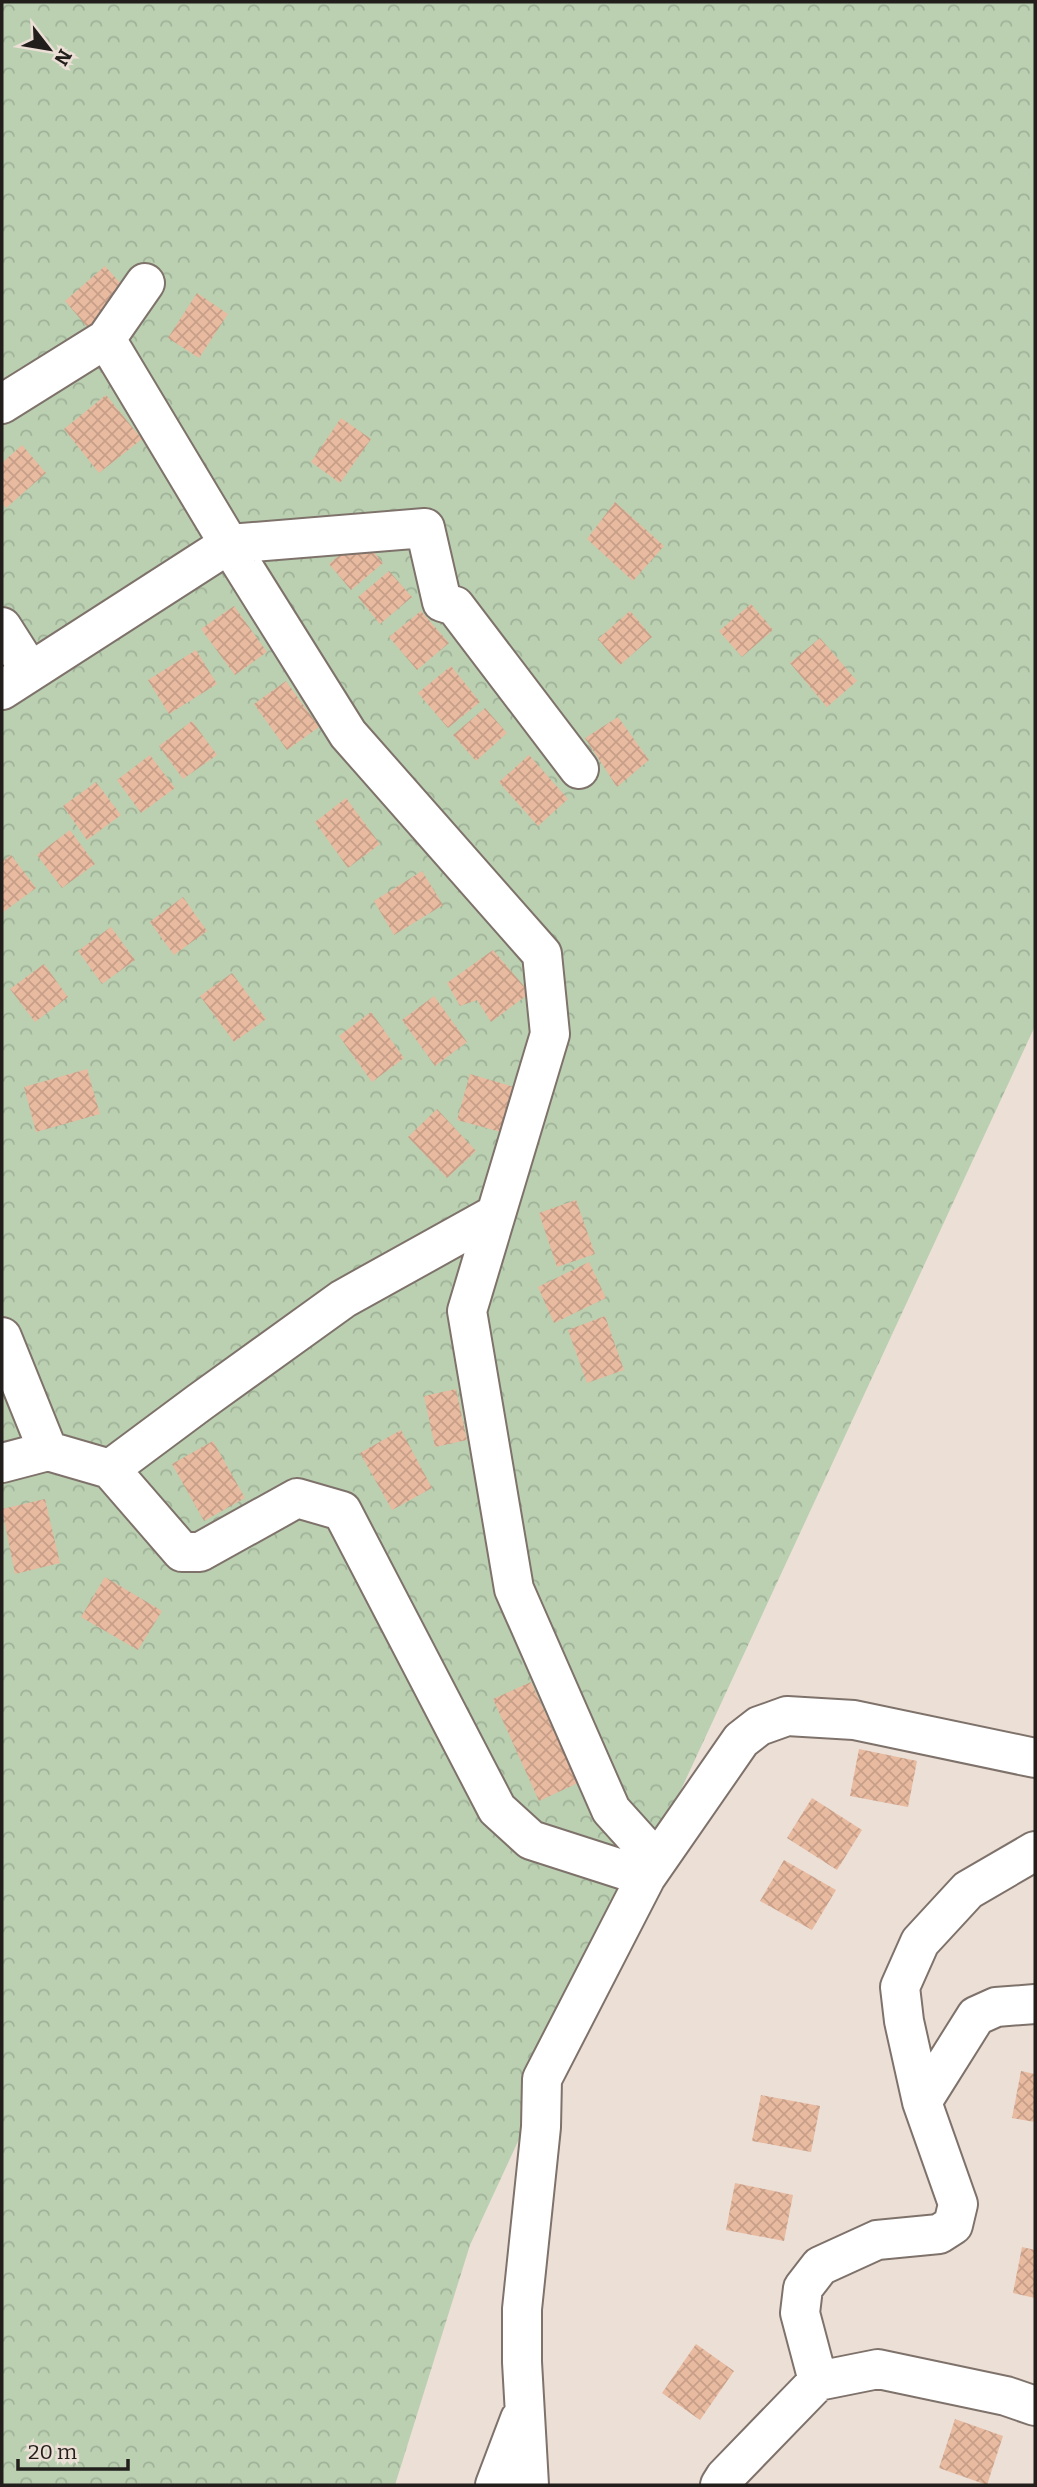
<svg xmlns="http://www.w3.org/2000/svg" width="1037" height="2487" viewBox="0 0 1037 2487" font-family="Bitter,serif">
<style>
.forest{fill:url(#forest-crowns)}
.building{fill:url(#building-cross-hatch)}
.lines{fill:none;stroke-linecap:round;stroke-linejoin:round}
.minor-casing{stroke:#7e726b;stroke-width:42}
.minor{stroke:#fff;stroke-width:38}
</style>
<defs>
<pattern id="forest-crowns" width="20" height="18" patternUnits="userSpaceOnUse" patternTransform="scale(1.75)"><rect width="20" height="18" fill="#bad0b1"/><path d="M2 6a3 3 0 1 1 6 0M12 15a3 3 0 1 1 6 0" fill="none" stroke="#a0b298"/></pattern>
<pattern id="building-cross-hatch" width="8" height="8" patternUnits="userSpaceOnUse" patternTransform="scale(1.75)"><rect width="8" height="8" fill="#e8baa0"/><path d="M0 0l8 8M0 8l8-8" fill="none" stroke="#c79f89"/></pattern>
</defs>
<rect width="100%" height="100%" fill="#ecdfd6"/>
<path class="forest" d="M2,2h1033v1024l-565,1219 -75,240h-393z"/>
<path class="building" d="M105,266l24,27 -40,36 -24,-28z
M197,293l31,21 -29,44 -31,-20z
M106,395l36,44 -43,34 -35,-44z
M341,418l30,21 -31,44 -29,-21z
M22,445l24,28 -40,35 -4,-5v-40z
M615,502l49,44 -31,35 -46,-42z
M361,537l22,26 -32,27 -22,-26z
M389,571l23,26 -32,27 -22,-27z
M751,604l22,26 -31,27 -23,-26z
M234,606l33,46 -32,23 -34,-46z
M421,611l28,32 -32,27 -28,-33z
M630,611l22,26 -32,28 -22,-26z
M820,638l37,43 -30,26 -37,-44z
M196,650l21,34 -48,30 -21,-34z
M451,666l29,36 -32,26 -30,-35z
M286,681l33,46 -32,23 -33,-46z
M485,708l22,25 -31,28 -23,-26z
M618,717l31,43 -32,27 -32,-49z
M192,721l25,34 -34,24 -24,-33z
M150,755l25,33 -34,25 -24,-33z
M529,755l39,44 -30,27 -39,-44z
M96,782l25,33 -34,25 -24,-34z
M346,798l34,46 -32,24 -33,-46z
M70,830l25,34 -33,24 -25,-33z
M11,855l25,33 -34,25v-51z
M422,871l21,34 -49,30 -20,-34z
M183,897l24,34 -33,24 -24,-33z
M111,927l24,33 -33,24 -24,-33z
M493,950l37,43 -39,29 -14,-22 -17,6 -13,-23z
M44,964l24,33 -33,25 -25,-33z
M232,973l34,46 -32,23 -34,-46z
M434,996l33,46 -32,24 -33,-46z
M371,1012l33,46 -32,24 -33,-46z
M87,1069l13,45 -64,18 -12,-45z
M470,1074l44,13 -13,45 -44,-12z
M437,1109l39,42 -29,27 -39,-41z
M576,1200l19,54 -38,13 -18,-54z
M589,1262l17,36 -52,25 -16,-36z
M605,1316l19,54 -37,13 -19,-53z
M456,1389l11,51 -32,7 -11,-51z
M401,1430l31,58 -40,22 -32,-57z
M213,1441l32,57 -41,23 -32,-57z
M45,1499l15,64 -45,11 -13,-65z
M105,1577l57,34 -24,39 -57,-33z
M531,1682l47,101 -39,18 -46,-102z
M859,1749l58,12 -9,46 -58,-11z
M812,1798l50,32 -25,40 -50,-32z
M784,1860l52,30 -24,40 -52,-29z
M1021,2071l14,3v48l-23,-4z
M761,2095l59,11 -9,46 -59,-11z
M735,2183l58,12 -9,46 -58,-11z
M1022,2247l13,3v48l-22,-5z
M696,2344l38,27 -34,49 -38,-27z
M955,2419l48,17 -16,49 -48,-17z"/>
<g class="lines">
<g class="minor-casing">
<path id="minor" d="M145,283l-39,56 123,205 119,190 194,220 8,80 -83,277 47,278 97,221 46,51
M2,404l104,-65
M2,627l28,44
M2,690l227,-146 196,-16 17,74 13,4 124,163
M2,1337l46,114
M2,1463l46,-12 62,18 72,83h18l97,-54 45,13 155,298 34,31 115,37
M110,1469l90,-67 143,-103 151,-84
M922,2102l54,-86 20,-9 39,-3
M818,2381l-18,-68 3,-25 17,-22 57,-26 62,-6 14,-9 5,-21 -36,-102 -18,-81 -4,-34 20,-45 48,-52 67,-39
M495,2485l25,-66
M529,2485l-7,-123v-53l19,-182 1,-48 104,-202 95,-137 18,-14 28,-10 67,4 181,38
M720,2485l5,-8 93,-96 60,-12 128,27 29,10"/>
</g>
<use href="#minor" class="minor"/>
</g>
<rect width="1037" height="2487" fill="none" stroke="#221e1b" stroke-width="7"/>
<g transform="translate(49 49) rotate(121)" stroke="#ecdfd6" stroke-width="5" paint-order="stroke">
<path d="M0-5L12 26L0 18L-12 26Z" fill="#221e1b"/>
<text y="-10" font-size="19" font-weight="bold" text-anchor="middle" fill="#221e1b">N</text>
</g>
<path d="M18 2459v10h110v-10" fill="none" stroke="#221e1b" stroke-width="3.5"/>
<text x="28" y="2459" font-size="21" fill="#221e1b" stroke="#ecdfd6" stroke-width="5" paint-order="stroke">20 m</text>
</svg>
